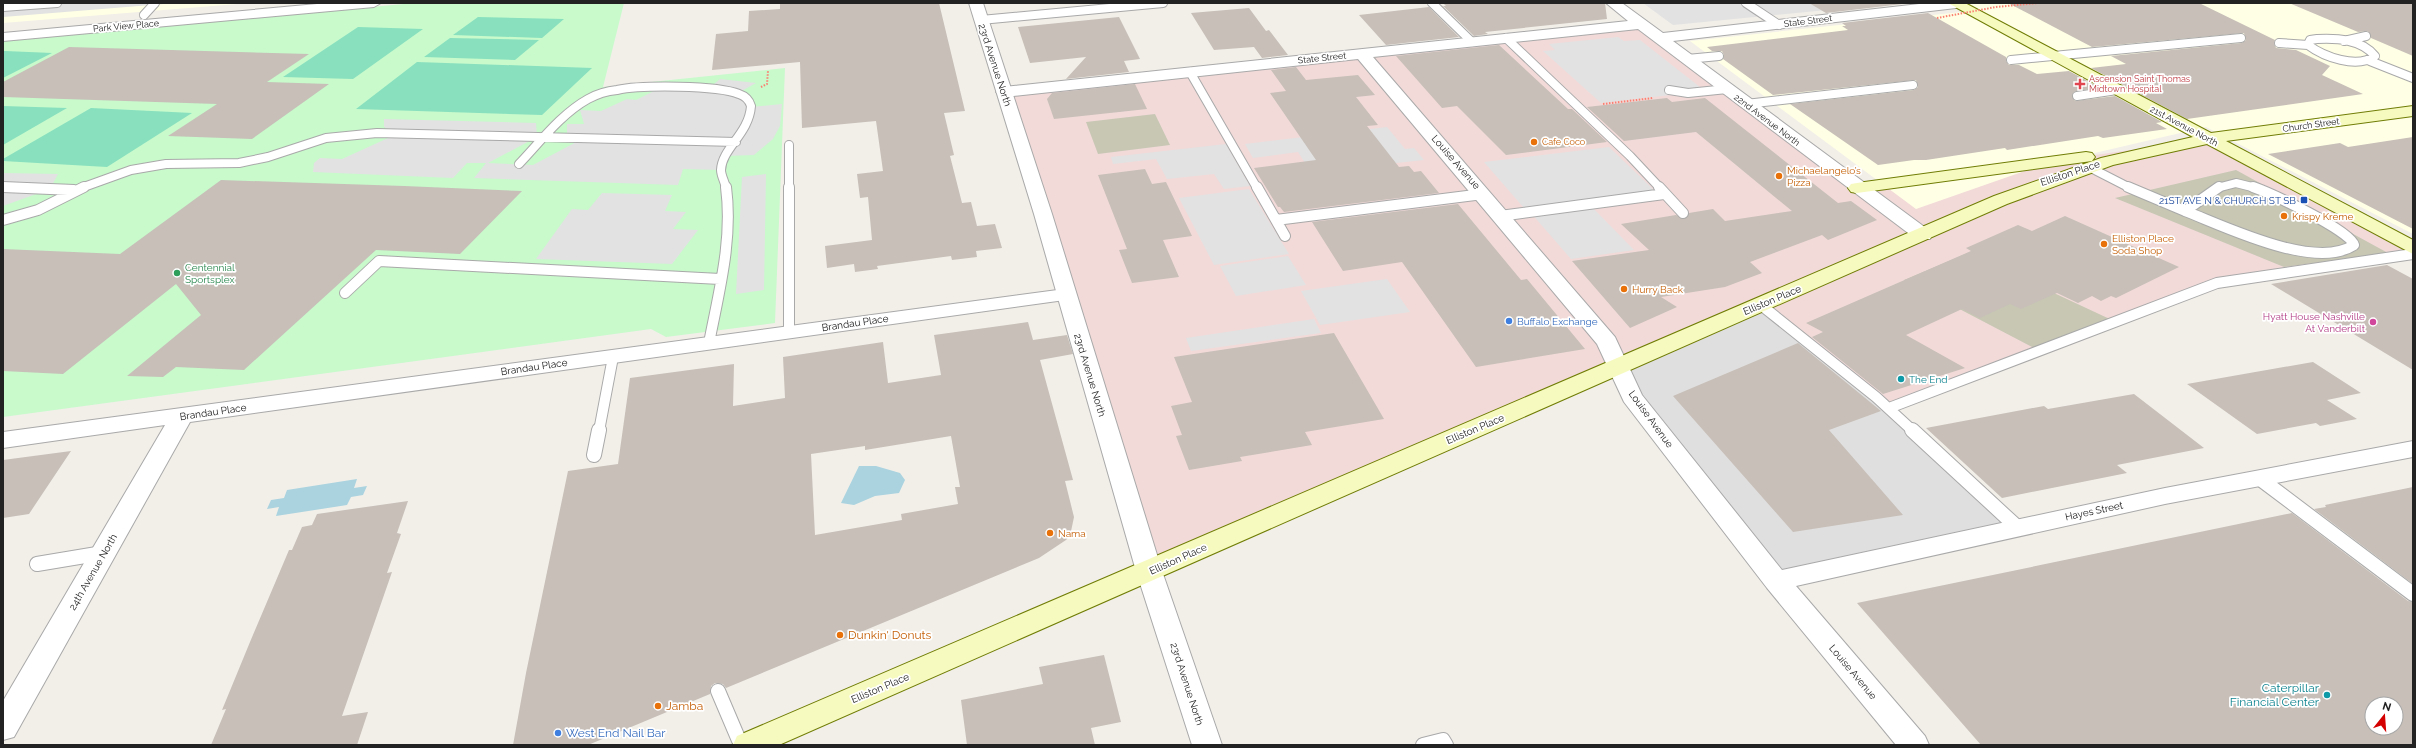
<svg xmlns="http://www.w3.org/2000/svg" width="2416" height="748" font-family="Raleway,sans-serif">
<rect width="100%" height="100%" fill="#f2efe9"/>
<path fill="#e0dfdf" d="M1761,305L1876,397L2017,527L1776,581L1618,366Z"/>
<path fill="#f2dad9" d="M1641,24L1857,188L2209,139L2413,254L2217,283L1889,408L1761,305L1149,571L1005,96Z"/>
<path fill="#ffffe5" d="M3,3H250L3,23Z
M1968,3H2413V234L2206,127L2039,166L1916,209L1690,41L1980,10Z"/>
<path fill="#c7c7b4" d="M1155,114L1170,145L1098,154L1086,122Z
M2236,170L2388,253L2284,267L2115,198Z
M1968,253L2114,321L2038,350L1904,280Z"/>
<path fill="#c8facc" d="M415,3H624L603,87L785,68L775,323L666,337L651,329L3,417V40Z"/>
<path fill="#88e0be" d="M478,17L564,19L542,38L453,35Z
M358,27L423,29L353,79L283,77Z
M450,38L539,40L515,60L424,57Z
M3,51H5L52,53L3,78Z
M417,62L592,68L542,115L356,109Z
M3,106L67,108L3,145Z
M91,108L192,113L107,167L3,161V159Z"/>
<path fill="#e2e2e2" d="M3,3H176L3,17Z
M1643,3H1814L1827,10L1673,25Z
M1618,37L1624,41L1640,40L1705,91L1601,103L1543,51L1555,50L1549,44Z
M720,79L756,83L738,93L751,107L782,104L780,126L773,139L754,155L725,156L721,170L683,169L678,185L474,178L486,163H467L453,178L313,172L314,163L320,158L342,159L397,134L384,127V119L536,123L537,137L488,163L533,165L582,139L567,138V124H584L580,110L601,111L627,99L636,100L658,89L707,90Z
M1387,127L1405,149L1414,148L1424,160L1387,164L1307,166L1298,152L1253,158L1245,144Z
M1226,144L1250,186L1224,189L1214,174L1167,179L1156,159L1113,164L1111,157Z
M1609,147L1655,191L1524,208L1484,162Z
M3,173L58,174L50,189L3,206Z
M766,174L764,290L736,294L742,177Z
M1249,189L1289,254L1214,265L1179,198Z
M602,193L672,195L665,211L686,212L673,229L698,230L672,264L536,259L572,209L588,210Z
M1591,206L1634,250L1571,259L1531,213Z
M1288,256L1306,285L1236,296L1220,266Z
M1387,279L1410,312L1320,325L1301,291Z
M1314,319L1321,333L1191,351L1186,338Z"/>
<path fill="#aad3df" d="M859,466H876L900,473L905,480L899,493L875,496L854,505L841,503Z
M357,479L354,488L367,486L363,495L351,497L347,505L276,516L279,507L267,509L271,500L284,498L287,490Z"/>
<path fill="#c7bfb8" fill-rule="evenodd" d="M780,3H939L965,111L944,113L954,155L950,156L962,203L971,202L977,226L995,224L1002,248L976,251L977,257L952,260L951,256L877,266L878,269L855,272L854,264L827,268L825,246L872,240L868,197L860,198L857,174L883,171L876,121L802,128L800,62L712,70L716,34L748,31L749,11L780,9Z
M1443,3H1605L1607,19L1485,32L1488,34L1474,36L1443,6H1446Z
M1809,3H1911L1826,13Z
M2008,3H2199L2275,40L2274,43L2276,48L2296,50L2330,66L2322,75L2363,94L2187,119L2091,68L2126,64L2111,56L2242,43L2246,40L2244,33L2092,47Z
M2289,3H2413V56L2371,38L2368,31L2358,32Z
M1429,7L1459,37L1386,45L1359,15Z
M1249,8L1266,31L1269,30L1288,55L1262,58L1254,47L1214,50L1191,13Z
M1928,13L2006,57V61L2009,65H2019L2037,74L2069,71L2099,87L2074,92L2072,96L2075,101L2115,96L2162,122L2156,123L2167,129L2103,138L2098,136L2007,150L2005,148L1926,160H1914L1878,165L1790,104L1914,90L1918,87L1916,80L1773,95L1723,59L1724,55L1722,51H1712L1707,47L1848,30L1842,26H1846L1842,23Z
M1119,17L1140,59L1124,61L1129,72L1066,79L1086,57L1030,63L1018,27Z
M1499,45L1568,109H1572L1607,142L1506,155L1457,106L1442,108L1396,56Z
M69,47L309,54L267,82L329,84L252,139L168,136L217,104L3,97V82Z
M1296,67L1306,80L1358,75L1375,95L1356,97L1378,125L1367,126L1399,167L1409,166L1414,172L1421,171L1439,193L1284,212L1280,207H1278L1254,168L1316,160L1270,93L1286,91L1271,70Z
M1135,84L1147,109L1054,119L1047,99L1052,93Z
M1667,98L1672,102L1705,98L1838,203L1851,201L1877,220L1828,240L1822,235L1750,262L1762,273L1725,287L1661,297L1677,307L1630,328L1572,261L1649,250L1621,224L1676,215L1684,219L1689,213L1713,209L1725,221L1792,211L1696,132L1624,141L1587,107Z
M2413,137V229L2268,154L2340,143L2348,147Z
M1145,169L1152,184L1166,182L1192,236L1163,240L1179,277L1132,283L1119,250L1127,249L1098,175Z
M221,180L404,186L522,191L460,254L376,250L244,370L176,367L163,377L127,376L201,315L176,284L63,374L3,371V249L120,254Z
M1458,204L1521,280L1527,279L1585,349L1476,367L1402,262L1343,271L1312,222Z
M2065,216L2179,267L2116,298L2111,296L2101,301L2092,296L2078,303L2057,293L2021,309L2010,304L1980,318L1962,309L1906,335L1965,368L1883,394L1812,337L1823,332L1806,323L1971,251L1966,248L2018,225L2032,231Z
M2387,265L2413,279V370L2271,284Z
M1028,322L1033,340L1067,335L1073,354L1040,360L1073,480L1065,481L1074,517L1070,536L1066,540L1039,558L726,688L723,684L715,683L711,686L710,694L588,745H513L526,673L568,471L618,464L630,378L734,364L733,406L785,398L783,357L883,342L888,383L941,375L934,335ZM951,436L960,487H955L958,504L901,514L902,520L815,535L811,454L865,446V450Z
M1334,333L1384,419L1305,432L1312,445L1240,457L1242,461L1189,470L1176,436L1182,435L1171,406L1192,402L1174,357Z
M1798,343L1881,411L1829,430L1903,515L1793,532L1673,396Z
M2313,362L2361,393L2327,400L2357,419L2320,426L2316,423L2257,434L2187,384Z
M2134,394L2204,448L2117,465L2127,473L2002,498L1926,428L2044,406L2048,409Z
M71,451L29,514L3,518V460Z
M2413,487V584L2314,509L2326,507L2325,505Z
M408,501L397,533L401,534L387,573L392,572L342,716L368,712L357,745H211L226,709L222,710L250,642L289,550H292L302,527L312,525L317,514Z
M2292,513L2408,601L2413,602V745H1981L1857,603ZM2372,704H2396V728H2372Z
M1104,655L1121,722L1091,728L1095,745H967L961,700L1043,684L1039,667Z"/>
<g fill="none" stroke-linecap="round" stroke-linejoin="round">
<g stroke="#a9a9a9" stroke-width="10">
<path id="service-far2" d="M1432,3L1472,42
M1746,3L1779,25
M3,7L57,3
M144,15L155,3
M981,20L1163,3
M1506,38L1630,156L1660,188
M2317,39C2337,38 2361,39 2375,56C2357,69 2324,57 2308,45L2310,40Z
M2344,41L2366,36
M2279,43L2308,45
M1687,59L1719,56
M2011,60L2241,38
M2370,61L2413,78
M1190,72L1257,188
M1669,90L1688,93L1727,89
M2077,96L2117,90
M1746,104L1913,85
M789,145V188
M519,164C540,142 561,114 588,99C597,94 607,91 617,90C641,85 717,85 739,94C745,96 749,99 751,106C749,134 722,148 721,170C721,176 725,182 726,188
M2089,167L2130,188
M3,187L22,188
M81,188L131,170L166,164L239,163L268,157L326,138L377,133L736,142
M2217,188L2236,183L2256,188"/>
</g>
<g stroke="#a9a9a9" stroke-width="12">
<path id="service-far1" d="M3,187L74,190
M789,187V332
M1257,187L1285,236
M1659,187L1683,213
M2128,187L2185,211
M2185,211C2224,226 2315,271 2354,245C2350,230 2270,193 2253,187
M2185,211L2219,187
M1500,216L1664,194
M3,220L38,210L84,187
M1276,220L1483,194
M345,293L379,261L720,279
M1761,305L1876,397L1913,431
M709,343C719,291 733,240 726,187
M1889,408L2217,283L2413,254
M599,431L613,357"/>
</g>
<g stroke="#a9a9a9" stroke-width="16">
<path id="service" d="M1912,430L2017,527
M594,455L599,430
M2259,478L2413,594
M37,564L103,553
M718,691L741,745
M1423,745L1443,740L1446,745"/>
</g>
<g stroke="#a9a9a9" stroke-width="2">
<path id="minor" d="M328,3H381L374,7L3,41V33Z
M1606,3H1622L1663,33L1928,3L1963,4L1956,8L1673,41L1930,231L1932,235L1930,239H1916L1638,29L1373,57L1615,337L1642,395L1782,570L2165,488L2413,441V457L2165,504L1796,586L1925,736L1929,745H1896L1767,588L1624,402L1597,344L1358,59L1004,97L996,92L1004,87L1628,21Z
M1065,289L1072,291L1075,295L1072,299L190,422L14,737L3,740V701L165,425L3,448V432Z"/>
</g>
<g stroke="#a9a9a9" stroke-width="2">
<path id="tertiary" d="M969,3H983L1052,214L1162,571L1222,745H1192L1136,571L1034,214Z"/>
</g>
<g stroke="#707d05" stroke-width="2">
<path id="secondary" d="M1948,3H1965L2211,133L2413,106V116L2226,141L2413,240V254L2207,144L2113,165L2007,204L779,745H733L737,736L1994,196L2101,158L2193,137Z
M2086,152L2092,153L2095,157L2092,161L1857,193L1851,192L1848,188L1851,184L1857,183Z"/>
</g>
<path stroke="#fa8072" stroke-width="2" stroke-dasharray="1.5 1.5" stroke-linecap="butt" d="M761,87L767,84L768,71
M1603,104L1653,98"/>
<use href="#service-far2" stroke="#fff" stroke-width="8"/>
<use href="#service-far1" stroke="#fff" stroke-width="10"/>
<use href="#service" stroke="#fff" stroke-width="14"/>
<use href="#minor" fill="#fff" fill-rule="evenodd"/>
<use href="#tertiary" fill="#fff" fill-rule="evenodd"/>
<use href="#secondary" fill="#f7fabf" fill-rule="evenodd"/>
<path stroke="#fa8072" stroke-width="2" stroke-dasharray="1.5 1.5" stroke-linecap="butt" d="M1937,18L1996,7L2038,3"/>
</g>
<path fill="#e0444e" stroke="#fff" stroke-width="1.5" d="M2078 78h4v4h4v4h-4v4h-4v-4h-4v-4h4z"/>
<g fill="#e8710a" stroke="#fff" stroke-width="1.5">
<circle cx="1534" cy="142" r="4"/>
<circle cx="1779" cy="176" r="4"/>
<circle cx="2284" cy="216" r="4"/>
<circle cx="2104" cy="244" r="4"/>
<circle cx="1624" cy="289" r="4"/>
<circle cx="1050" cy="533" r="4"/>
<circle cx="840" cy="635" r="4"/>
<circle cx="658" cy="706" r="4"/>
</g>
<rect fill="#1a4fb4" stroke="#fff" stroke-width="1.5" x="2300" y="196" width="8" height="8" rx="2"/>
<circle fill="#2e9e5b" stroke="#fff" stroke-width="1.5" cx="177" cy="273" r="4"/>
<g fill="#3f7fe0" stroke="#fff" stroke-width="1.5">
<circle cx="1509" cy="321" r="4"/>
<circle cx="558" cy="733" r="4"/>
</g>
<circle fill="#d1479c" stroke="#fff" stroke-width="1.5" cx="2373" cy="322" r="4"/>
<g fill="#0f9aa8" stroke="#fff" stroke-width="1.5">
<circle cx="1901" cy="379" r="4"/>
<circle cx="2327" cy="695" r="4"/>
</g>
<g text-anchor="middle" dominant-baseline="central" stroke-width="3.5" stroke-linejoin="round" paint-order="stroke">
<g font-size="9" fill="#222" stroke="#fff">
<text transform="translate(1808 21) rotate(-7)">State Street</text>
<text transform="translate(126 26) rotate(-5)">Park View Place</text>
<text transform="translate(1322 58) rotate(-6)">State Street</text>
<text transform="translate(1767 120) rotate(37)">22nd Avenue North</text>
<text transform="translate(2311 125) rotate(-8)">Church Street</text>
<text transform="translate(2184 126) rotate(28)">21st Avenue North</text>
</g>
<g font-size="9" fill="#be3a42" stroke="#fff" text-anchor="start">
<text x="2089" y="79">Ascension Saint Thomas<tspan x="2089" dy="10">Midtown Hospital</tspan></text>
</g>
<g font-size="9" fill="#c56008" stroke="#fff" text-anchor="start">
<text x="1542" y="142">Cafe Coco</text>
</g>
<g font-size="10" fill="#222" stroke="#fff">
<text transform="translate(995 65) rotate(72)">23rd Avenue North</text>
<text transform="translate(1456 162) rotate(49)">Louise Avenue</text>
<text transform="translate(2070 173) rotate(-18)">Elliston Place</text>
<text transform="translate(1772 300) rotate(-23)">Elliston Place</text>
<text transform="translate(855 323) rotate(-8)">Brandau Place</text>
<text transform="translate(534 367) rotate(-8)">Brandau Place</text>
<text transform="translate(1090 375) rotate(73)">23rd Avenue North</text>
<text transform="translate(213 412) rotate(-8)">Brandau Place</text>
<text transform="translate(1651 419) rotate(54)">Louise Avenue</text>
<text transform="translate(1475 429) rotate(-23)">Elliston Place</text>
<text transform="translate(2094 511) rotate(-12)">Hayes Street</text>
<text transform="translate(1178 559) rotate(-24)">Elliston Place</text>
<text transform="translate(93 572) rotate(-60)">24th Avenue North</text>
<text transform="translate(1853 672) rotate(50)">Louise Avenue</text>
<text transform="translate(1187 684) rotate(72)">23rd Avenue North</text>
<text transform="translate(880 688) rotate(-23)">Elliston Place</text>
</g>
<g font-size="10" fill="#c56008" stroke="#fff" text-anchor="start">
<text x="1787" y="170">Michaelangelo’s<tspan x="1787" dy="12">Pizza</tspan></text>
<text x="2292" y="216">Krispy Kreme</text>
<text x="2112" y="238">Elliston Place<tspan x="2112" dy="12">Soda Shop</tspan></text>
<text x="1632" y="289">Hurry Back</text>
<text x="1058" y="533">Nama</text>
</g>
<g font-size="10" fill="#164399" stroke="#fff" text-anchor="end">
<text x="2296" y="200">21ST AVE N &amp; CHURCH ST SB</text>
</g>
<g font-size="10" fill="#27864d" stroke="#fff" text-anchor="start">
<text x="185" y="267">Centennial<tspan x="185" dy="12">Sportsplex</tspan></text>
</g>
<g font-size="10" fill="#b23c85" stroke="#fff" text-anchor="end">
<text x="2365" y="316">Hyatt House Nashville<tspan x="2365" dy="12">At Vanderbilt</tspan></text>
</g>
<g font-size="10" fill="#366cbe" stroke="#fff" text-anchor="start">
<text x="1517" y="321">Buffalo Exchange</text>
</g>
<g font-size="10" fill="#0d838f" stroke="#fff" text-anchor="start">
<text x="1909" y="379">The End</text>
</g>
<g font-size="12" fill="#c56008" stroke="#fff" text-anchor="start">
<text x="848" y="635">Dunkin' Donuts</text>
<text x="666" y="706">Jamba</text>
</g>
<g font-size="12" fill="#0d838f" stroke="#fff" text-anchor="end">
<text x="2319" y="688">Caterpillar<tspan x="2319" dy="14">Financial Center</tspan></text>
</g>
<g font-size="12" fill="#366cbe" stroke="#fff" text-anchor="start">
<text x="566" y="733">West End Nail Bar</text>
</g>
</g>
<rect width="2416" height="748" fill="none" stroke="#222222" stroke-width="8"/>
<g transform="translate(2384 716) rotate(17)"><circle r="19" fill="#ffffff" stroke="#a7a7a7"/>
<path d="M0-3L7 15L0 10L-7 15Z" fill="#d40000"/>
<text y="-6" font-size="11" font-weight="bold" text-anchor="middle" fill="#222222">N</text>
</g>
</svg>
